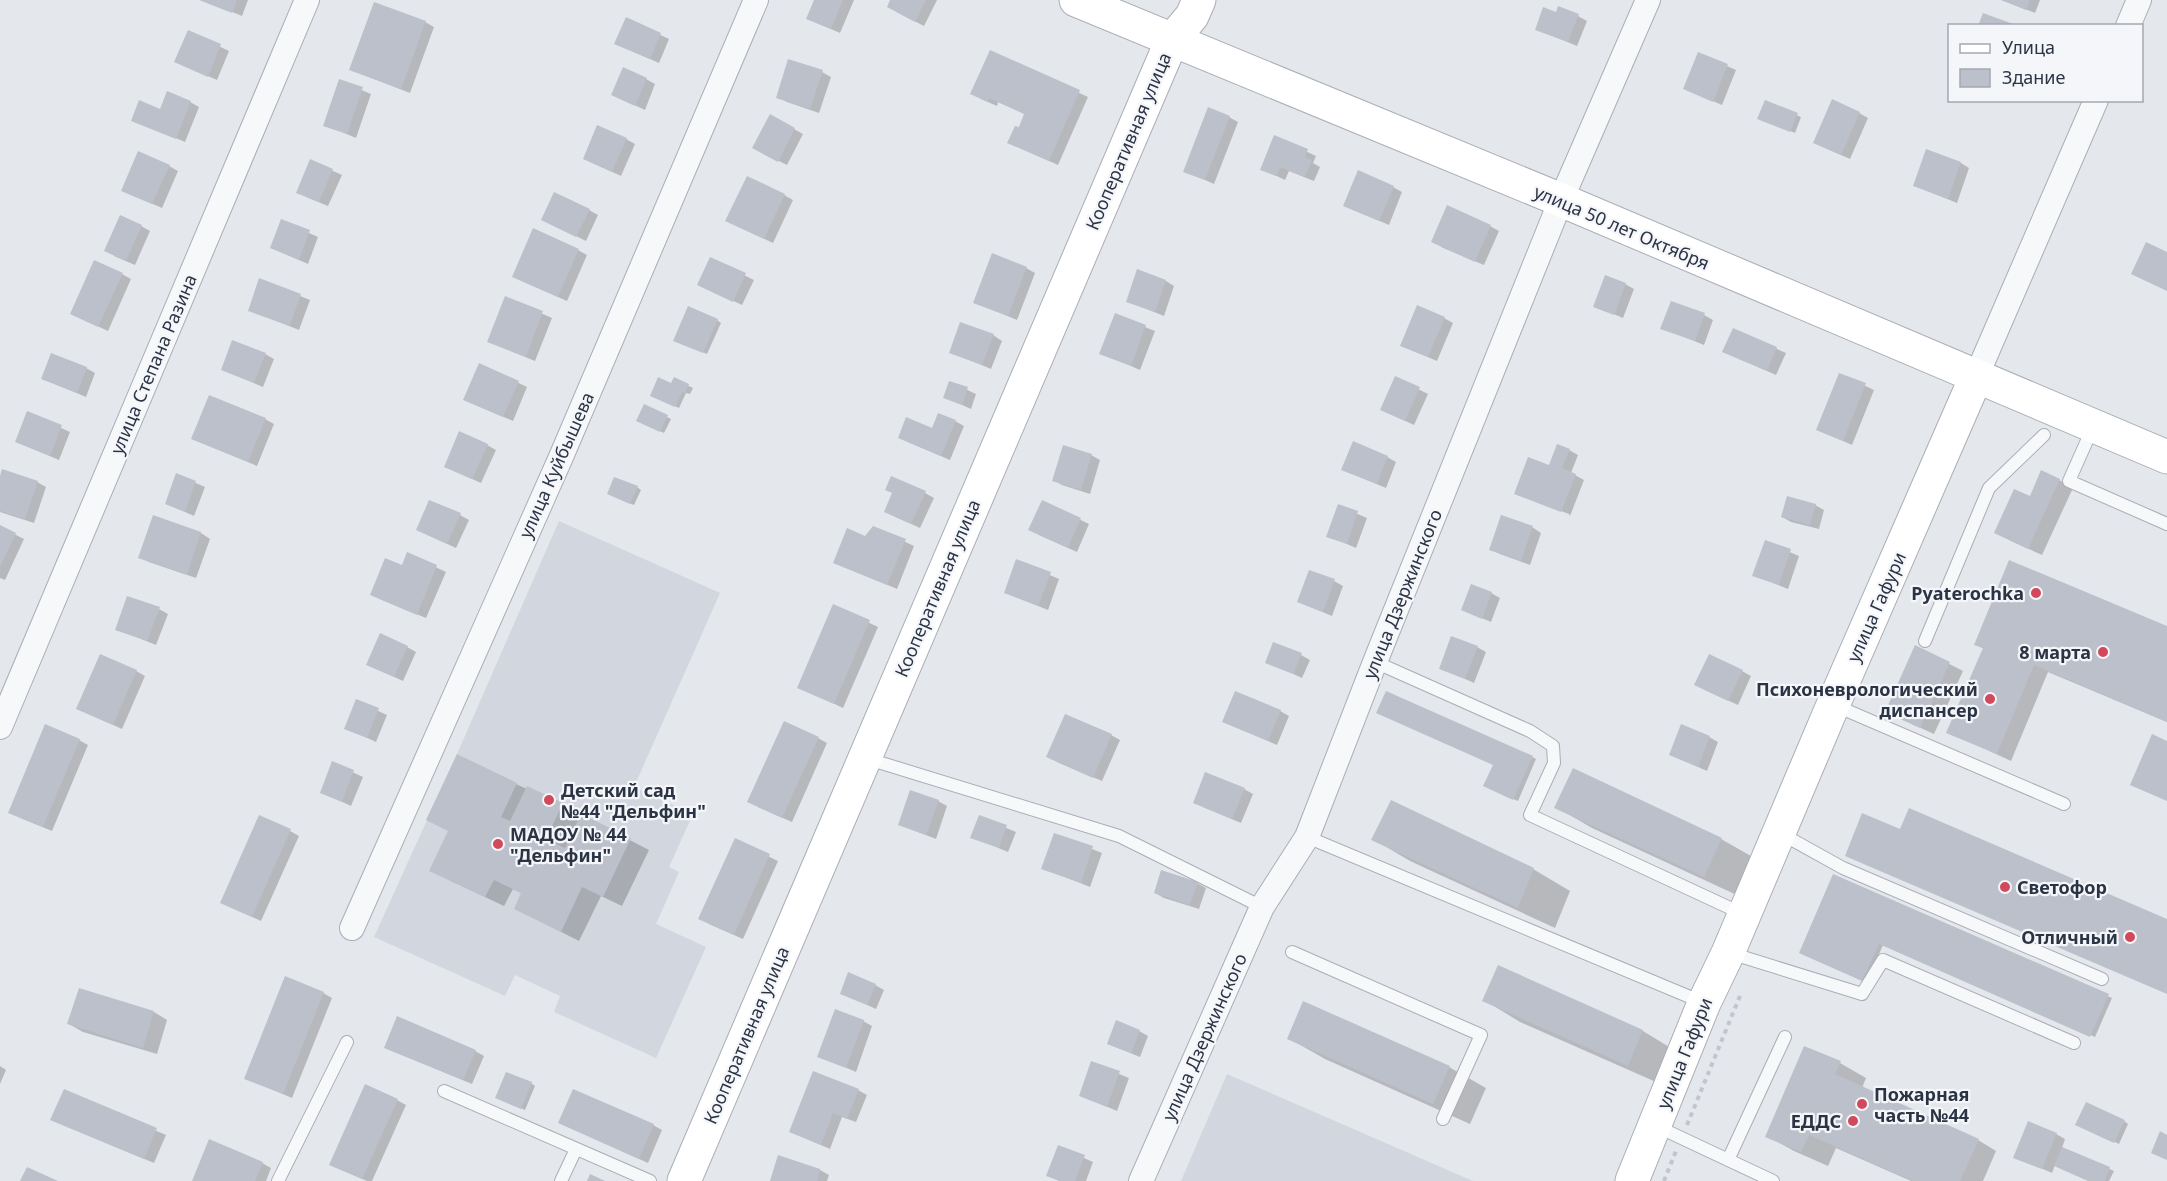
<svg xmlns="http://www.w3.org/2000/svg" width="2167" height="1181" font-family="'Noto Sans',sans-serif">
<rect width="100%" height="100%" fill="#e4e7ec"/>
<path fill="#d2d6de" d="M559,521L720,593L634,787L693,814L669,867L679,872L656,924L706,947L656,1058L554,1012L560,996L515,975L505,996L374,937L457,754Z
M1227,1074L1473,1181H1181Z"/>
<path fill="#0003" d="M202,0H248L242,16Z
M816,0H854L840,33L817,23Z
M892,0H937L924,26L897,12Z
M2001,0H2040L2035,13Z
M1557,14L1578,16L1587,21L1577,46L1536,29Z
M627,19L669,39L659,63L625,48Z
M425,22L434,27L410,93L351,70Z
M189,32L229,51L217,80L176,62Z
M990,52L1088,97L1058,165L1018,147L1019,129L1026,114L998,102L997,106L981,99Z
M1699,54L1736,70L1722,105L1685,89Z
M822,72L831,77L819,113L787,102L778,97Z
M646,79L655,84L645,110L613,95Z
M340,81L371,94L356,138L325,125Z
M190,102L199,107L185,142L133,120Z
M1766,102L1801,117L1795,133L1763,120Z
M1859,113L1868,118L1850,159L1823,147Z
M770,116L803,134L787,165L763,153Z
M1229,117L1238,122L1214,184L1185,171Z
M1275,137L1316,156L1313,163L1320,167L1314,181L1289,171L1285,180L1262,169Z
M626,139L635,144L621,176L593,163Z
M311,161L342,175L328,206L306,197Z
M1961,163L1969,168L1957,203L1915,186Z
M169,166L178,171L162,208L132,195Z
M1393,187L1402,192L1389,225L1354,210Z
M784,195L793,200L773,243L736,225Z
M589,210L598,215L586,241L552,224Z
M282,221L318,237L308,264L272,248Z
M141,226L150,231L135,265L114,256Z
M1490,226L1499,231L1484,265L1441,247Z
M578,250L587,255L567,301L522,281Z
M711,259L754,280L742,305L708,289Z
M1026,268L1035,273L1017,320L974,302Z
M122,274L131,279L108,331L80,318Z
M260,280L310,300L299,330L249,310Z
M1166,281L1174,286L1164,316L1127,301Z
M1625,284L1634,289L1623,318L1595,306Z
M506,298L552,318L535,361L498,346Z
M1115,315L1155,331L1140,370L1101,353Z
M1704,315L1713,320L1704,345L1662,328Z
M1444,318L1453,323L1437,361L1411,350Z
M717,320L721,323L707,354L679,342Z
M1734,330L1786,353L1776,375L1724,352Z
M993,335L1002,341L991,369L951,352Z
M265,354L274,359L263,387L223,370Z
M480,365L527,387L513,421L474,404Z
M86,368L95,373L86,397L43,379Z
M1840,374L1874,390L1852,445L1818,430Z
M1396,378L1428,394L1414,425L1382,410Z
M674,379L693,388L690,394L686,393L679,408L656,397L672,385Z
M950,382L976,394L971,409L945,397Z
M645,406L671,419L664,433L638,420Z
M28,413L70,432L59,460L17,442Z
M265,419L274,424L257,466L193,439Z
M955,421L964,426L950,460L908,442Z
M487,445L496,450L481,483L454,471Z
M1569,450L1578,455L1571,473L1584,480L1570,516L1569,514L1516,494Z
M1091,455L1100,460L1090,494L1062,485L1054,480Z
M1387,457L1396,462L1386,488L1343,470Z
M177,475L205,487L194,516L167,504Z
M2059,480L2073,488L2042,555L2009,540L2031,498Z
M0,481L37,482L46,487L34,523L0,512Z
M637,487L641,490L634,505L613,496Z
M925,493L934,498L920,528L894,516Z
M1043,502L1089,524L1077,552L1039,535Z
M1815,505L1824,510L1819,529L1791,522L1782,517Z
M1339,506L1367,518L1356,548L1328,536Z
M460,515L469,520L456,548L426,534Z
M153,517L201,533L210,539L196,578L149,562L140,557Z
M0,527L24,539L5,580L0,578Z
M873,527L914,546L897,589L834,562L866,537Z
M1532,527L1541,533L1530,565L1500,554L1491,549Z
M1766,542L1799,556L1788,589L1754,575Z
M408,554L446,572L426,618L380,599L402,567Z
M1017,561L1059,579L1048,610L1006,593Z
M1334,581L1343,586L1332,616L1298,602Z
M1491,593L1500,598L1491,622L1463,610Z
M834,606L878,627L843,708L799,687Z
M159,609L168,614L156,645L117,629Z
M2167,628V722L2048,672L2011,761L1948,732L1984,649L1975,644Z
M407,647L416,652L403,681L377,669Z
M1477,647L1486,652L1474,683L1441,668Z
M1916,647L1963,671L1934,734L1901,719Z
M1301,655L1310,660L1302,678L1267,662Z
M136,671L145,676L122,729L78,709Z
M1742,671L1751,676L1738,705L1705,690Z
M357,701L387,715L376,742L346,728Z
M1280,711L1289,716L1277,745L1224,722Z
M1111,735L1120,740L1102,781L1057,762Z
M1709,737L1718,742L1707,771L1671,755Z
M818,738L827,743L792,822L758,807Z
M79,740L88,745L52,831L18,817Z
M1532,757L1536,759L1518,801L1489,788L1494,765Z
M333,763L363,777L351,806L321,792Z
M516,784L562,805L649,850L622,906L601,896L579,941L516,909L523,894L513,889L504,906L449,880Z
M1244,789L1253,794L1241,823L1203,807Z
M938,801L947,806L936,839L900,825Z
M1556,807L1721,839L1758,860L1741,897L1592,828Z
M980,817L1016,832L1008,852L972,837Z
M290,831L299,836L261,921L230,907Z
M1055,834L1102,853L1090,887L1043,868Z
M1373,839L1533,869L1570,891L1555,928L1410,861Z
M735,840L778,861L743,939L709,924Z
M1834,876L2112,998L2095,1037L1883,945L1867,982L1804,955Z
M1197,883L1206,888L1199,909L1164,898L1155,893Z
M1498,967L1643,1031L1679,1053L1665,1086L1520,1022L1484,1000Z
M875,985L884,990L876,1009L841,993Z
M80,989L154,1012L167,1020L157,1054L83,1032L69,1024Z
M323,993L332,998L292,1098L245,1078Z
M863,1021L872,1026L856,1072L819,1056Z
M1139,1031L1148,1036L1140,1057L1108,1044Z
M1288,1038L1449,1067L1486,1088L1470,1124L1325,1059Z
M475,1051L484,1056L472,1084L395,1052Z
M1092,1063L1129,1078L1117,1111L1080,1095Z
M1840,1063L1866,1078L1862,1088L1978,1140L1996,1151L1983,1181H1911L1836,1148L1828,1166L1794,1151L1767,1136Z
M0,1066L6,1070L0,1084Z
M531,1083L535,1086L525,1110L501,1100Z
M858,1090L867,1095L856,1122L842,1117L830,1149L791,1132Z
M64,1091L166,1135L154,1163L61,1124Z
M397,1100L406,1105L372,1181H367L340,1169Z
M2124,1121L2128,1124L2119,1144L2081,1126Z
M560,1123L653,1125L662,1130L648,1163Z
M2056,1134L2065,1139L2062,1148L2114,1171L2109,1181H2090L2055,1165L2052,1173L2022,1160Z
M1059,1147L1093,1162L1086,1181H1059L1048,1175Z
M779,1157L820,1170L829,1175L827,1181H771Z
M262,1163L271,1168L266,1181H194Z"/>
<path fill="#bbc0ca" d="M199,0H237L232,13Z
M814,0H843L831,29L806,19Z
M890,0H926L915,22L887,7Z
M2002,0H2030L2026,10Z
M374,2L426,21L401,89L349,70Z
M1558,6L1579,14L1568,42L1535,30L1543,7L1556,12Z
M1983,13L2016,25V26H1978Z
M626,17L661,33L650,59L614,44Z
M188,30L221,44L208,77L174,62Z
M990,50L1080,90L1049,161L1007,143L1015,126L1019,127L1024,114L989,98L988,102L970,94Z
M1698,52L1728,64L1713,102L1683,89Z
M788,59L823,70L810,109L776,98Z
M623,67L647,78L635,106L611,95Z
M339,79L363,87L347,134L323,126Z
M167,91L191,101L176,139L131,121L139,100L160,109Z
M1832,99L1860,112L1841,155L1813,143Z
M1765,100L1798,113L1790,132L1757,119Z
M1208,107L1230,116L1205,180L1183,172Z
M770,114L795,128L778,162L752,148Z
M597,125L627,138L612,172L583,159Z
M1274,135L1308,149L1305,157L1312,160L1305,177L1280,167L1276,176L1260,170Z
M1926,149L1961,162L1948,199L1913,186Z
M138,151L170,165L152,204L121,191Z
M310,159L333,169L319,202L296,193Z
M1358,170L1394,186L1379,221L1343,206Z
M747,176L785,194L764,239L725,221Z
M554,192L590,209L576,237L541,220Z
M1447,205L1491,225L1475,262L1431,242Z
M120,215L142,225L126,261L104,251Z
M281,219L310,230L299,260L270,248Z
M533,228L579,249L558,297L512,277Z
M2146,242L2167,252V291L2131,274Z
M992,253L1027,267L1008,316L973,303Z
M710,257L746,273L733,302L697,285Z
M94,260L123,273L98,327L70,314Z
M1137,269L1166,280L1155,312L1126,302Z
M1605,275L1626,283L1614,315L1593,307Z
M259,278L301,294L290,326L248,311Z
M505,296L543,311L526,357L487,342Z
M1671,301L1705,313L1695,341L1660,329Z
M1417,305L1445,317L1428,357L1400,346Z
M688,306L718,319L703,353L673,341Z
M1115,313L1146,325L1131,366L1099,354Z
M960,322L994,334L982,365L949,353Z
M1733,328L1777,347L1767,371L1722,352Z
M232,340L266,353L254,383L221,370Z
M51,353L87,367L77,393L41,379Z
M479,363L519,381L503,417L463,400Z
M1839,373L1866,383L1843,441L1816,430Z
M1395,376L1420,387L1405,421L1380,410Z
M658,377L671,383L674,377L689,384L685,393L682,392L675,407L650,396Z
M949,381L968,387L962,405L943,398Z
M209,395L266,418L248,462L191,439Z
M644,404L668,415L660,432L636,421Z
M27,411L62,425L50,456L15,442Z
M938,413L956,420L941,456L898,438L906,417L932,428Z
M459,431L488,444L472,479L444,467Z
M1353,441L1388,456L1377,484L1341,470Z
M1557,444L1570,449L1562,468L1576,474L1561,512L1514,494L1528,457L1549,465Z
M1063,445L1092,454L1081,490L1052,481Z
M2,469L38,481L25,519L0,511V476Z
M2041,470L2060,479L2028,549L1994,533L2014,489L2030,496Z
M176,473L196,481L185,512L165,504Z
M891,476L926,491L911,524L884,512L892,493L885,490Z
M614,477L638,486L630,504L607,494Z
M1787,496L1816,504L1810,525L1781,517Z
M429,500L461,513L447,544L416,530Z
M1042,500L1081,518L1068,548L1028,530Z
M1338,504L1358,511L1347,544L1326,537Z
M153,515L201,532L187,575L138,558Z
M1501,515L1533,526L1521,561L1489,550Z
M0,525L16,533L0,567Z
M873,526L906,539L887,585L833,563L847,528L865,536Z
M1765,540L1791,549L1779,585L1752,576Z
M407,552L437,565L417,615L370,595L385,558L402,565Z
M1016,559L1051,572L1038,606L1004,593Z
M2009,560L2167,626V722L2034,665L1997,754L1946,733L1983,648L1974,645Z
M1309,570L1335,579L1323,612L1297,602Z
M1471,584L1492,592L1482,619L1461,610Z
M127,596L160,607L147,641L115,630Z
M833,604L870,620L834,704L797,688Z
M380,633L408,646L394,677L366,665Z
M1451,636L1478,646L1465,679L1439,669Z
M1273,642L1302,653L1293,674L1265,663Z
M1915,645L1950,662L1920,728L1885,712Z
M100,654L137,670L113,725L76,709Z
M1709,654L1743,670L1728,701L1694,685Z
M1235,691L1281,710L1268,741L1222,722Z
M1386,691L1533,756L1513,800L1483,786L1493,765L1376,713Z
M356,699L379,708L367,738L344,729Z
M1065,714L1112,734L1093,778L1046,757Z
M784,721L819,737L782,818L747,802Z
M45,724L80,739L43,827L8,813Z
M1681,724L1710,736L1698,767L1669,755Z
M2152,734L2167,741V801L2130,785Z
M457,754L517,783L501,817L510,821L527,786L563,803L546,839L565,848L581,814L631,838L603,897L582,887L561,932L514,909L521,893L494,880L485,897L429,871L448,831L426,820Z
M332,761L354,770L342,802L320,793Z
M1573,768L1722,838L1704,877L1554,808Z
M1205,772L1245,788L1232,819L1193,803Z
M910,790L939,800L926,835L898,825Z
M1391,800L1534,868L1518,908L1371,840Z
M1909,808L2167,919V994L1845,856L1862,813L1900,829Z
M259,815L291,829L252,917L220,903Z
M979,815L1007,825L999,848L970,838Z
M1054,833L1093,846L1081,883L1041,869Z
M735,838L770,854L734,935L698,919Z
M1161,870L1198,882L1190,905L1154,893Z
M1833,874L2109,994L2090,1037L1879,944L1862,981L1799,953Z
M1498,965L1643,1030L1628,1066L1482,1001Z
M848,972L876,984L867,1005L840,994Z
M285,976L324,992L283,1094L244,1079Z
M79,988L154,1011L143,1048L67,1024Z
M1303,1001L1450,1066L1433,1104L1287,1039Z
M835,1009L864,1020L846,1068L817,1057Z
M397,1016L476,1050L463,1080L384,1048Z
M1116,1020L1140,1030L1131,1053L1107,1044Z
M1804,1046L1841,1061L1835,1074L1979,1139L1960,1181H1913L1809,1135L1801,1152L1765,1137Z
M1091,1061L1120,1071L1107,1107L1079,1096Z
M813,1071L859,1089L847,1119L833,1113L821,1145L789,1132Z
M506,1072L532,1082L521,1109L495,1098Z
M365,1084L398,1099L362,1179L329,1165Z
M64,1089L157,1128L144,1159L50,1120Z
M573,1089L654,1124L639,1159L558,1123Z
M2086,1102L2125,1120L2114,1143L2075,1125Z
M2028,1121L2057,1133L2042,1169L2013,1158Z
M2160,1131L2167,1135V1160L2151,1153Z
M209,1139L263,1162L255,1181H192Z
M1058,1145L1085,1155L1075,1181H1060L1046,1176Z
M2062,1147L2110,1167L2105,1181H2088L2054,1166Z
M778,1155L820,1169L817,1181H770Z
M27,1167L58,1181H20Z
M590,1174L605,1181H587Z"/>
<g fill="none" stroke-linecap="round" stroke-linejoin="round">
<g stroke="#a9aeb7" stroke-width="14">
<path id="lane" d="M2093,427L2069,481L2167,524
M1925,641L1989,488L2044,435
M1375,662L1530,731L1553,746L1554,763L1530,815L1743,914
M1834,705L2064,804
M865,758L1119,836L1262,907
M1780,833L1843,868L2102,979
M1307,837L1702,1002
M1292,952L1481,1035L1443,1119
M1730,953L1862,994L1883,960L2074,1043
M444,1091L650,1181
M1656,1126L1773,1181
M1728,1160L1785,1037
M278,1181L347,1042
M561,1181L576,1149"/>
</g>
<g stroke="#a9aeb7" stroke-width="26">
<path id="street" d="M2128,26L2139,0
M1976,377L2096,100
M0,727L307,0
M352,928L561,457L756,0
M1141,1181L1262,907L1307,837L1375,662L1561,200L1648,0"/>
</g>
<g stroke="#a9aeb7" stroke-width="35">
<path id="secondary" d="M1076,0L1561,200L2167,457
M684,1181L1172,40L1192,16L1199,0
M1632,1181L1704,1003L1728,953L1833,705L1976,377"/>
</g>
<path stroke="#c2c5cb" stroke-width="4" stroke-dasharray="4.5 4.5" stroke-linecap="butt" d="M1687,1125L1740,996
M1664,1181L1676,1151"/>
<use href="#lane" stroke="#f7f8fa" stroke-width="12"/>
<use href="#street" stroke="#f7f8fa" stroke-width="24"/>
<use href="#secondary" stroke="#fff" stroke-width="33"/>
</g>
<g fill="#d1495b" stroke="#f4f6f9" stroke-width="2">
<circle cx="2036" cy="593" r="6"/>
<circle cx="2103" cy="652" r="6"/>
<circle cx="1990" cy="699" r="6"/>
<circle cx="549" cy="800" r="6"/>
<circle cx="498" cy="844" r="6"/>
<circle cx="2005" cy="887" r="6"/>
<circle cx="2130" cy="937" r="6"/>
<circle cx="1862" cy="1104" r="6"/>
<circle cx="1853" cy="1121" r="6"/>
</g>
<g text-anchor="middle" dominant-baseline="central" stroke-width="4.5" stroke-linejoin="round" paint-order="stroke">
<g font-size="18" fill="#2b3445" stroke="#f4f6f9">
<text transform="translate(1128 141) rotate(-67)">Кооперативная улица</text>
<text transform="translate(1622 227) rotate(23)">улица 50 лет Октября</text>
<text transform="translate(153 364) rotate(-67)">улица Степана Разина</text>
<text transform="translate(556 465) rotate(-66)">улица Куйбышева</text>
<text transform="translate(937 588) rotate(-67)">Кооперативная улица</text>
<text transform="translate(1402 594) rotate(-68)">улица Дзержинского</text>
<text transform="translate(1876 607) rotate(-66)">улица Гафури</text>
<text transform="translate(746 1035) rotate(-67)">Кооперативная улица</text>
<text transform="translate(1204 1037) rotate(-66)">улица Дзержинского</text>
<text transform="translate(1684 1053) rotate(-68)">улица Гафури</text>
</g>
<g font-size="18" font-weight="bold" fill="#2b3445" stroke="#f4f6f9" text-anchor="end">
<text x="2024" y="593">Pyaterochka</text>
<text x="2091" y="652">8 марта</text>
<text x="1978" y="689">Психоневрологический<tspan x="1978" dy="21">диспансер</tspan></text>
<text x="561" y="790" text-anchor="start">Детский сад<tspan x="561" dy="21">№44 "Дельфин"</tspan></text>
<text x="510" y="834" text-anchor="start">МАДОУ № 44<tspan x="510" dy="21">"Дельфин"</tspan></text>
<text x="2017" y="887" text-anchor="start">Светофор</text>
<text x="2118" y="937">Отличный</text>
<text x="1874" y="1094" text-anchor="start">Пожарная<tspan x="1874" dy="21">часть №44</tspan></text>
<text x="1841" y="1121">ЕДДС</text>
</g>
</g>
<rect x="1948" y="24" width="195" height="78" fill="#f4f6f9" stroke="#a4a8b1" stroke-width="1.5"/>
<rect x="1960" y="44" width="30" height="9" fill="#ffffff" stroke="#a4a8b1" stroke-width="1.5"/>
<text x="2002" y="54" font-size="18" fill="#2b3445">Улица</text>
<rect x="1960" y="69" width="30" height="18" fill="#bbc0ca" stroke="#a4a8b1" stroke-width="1.5"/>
<text x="2002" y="84" font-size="18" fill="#2b3445">Здание</text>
</svg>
